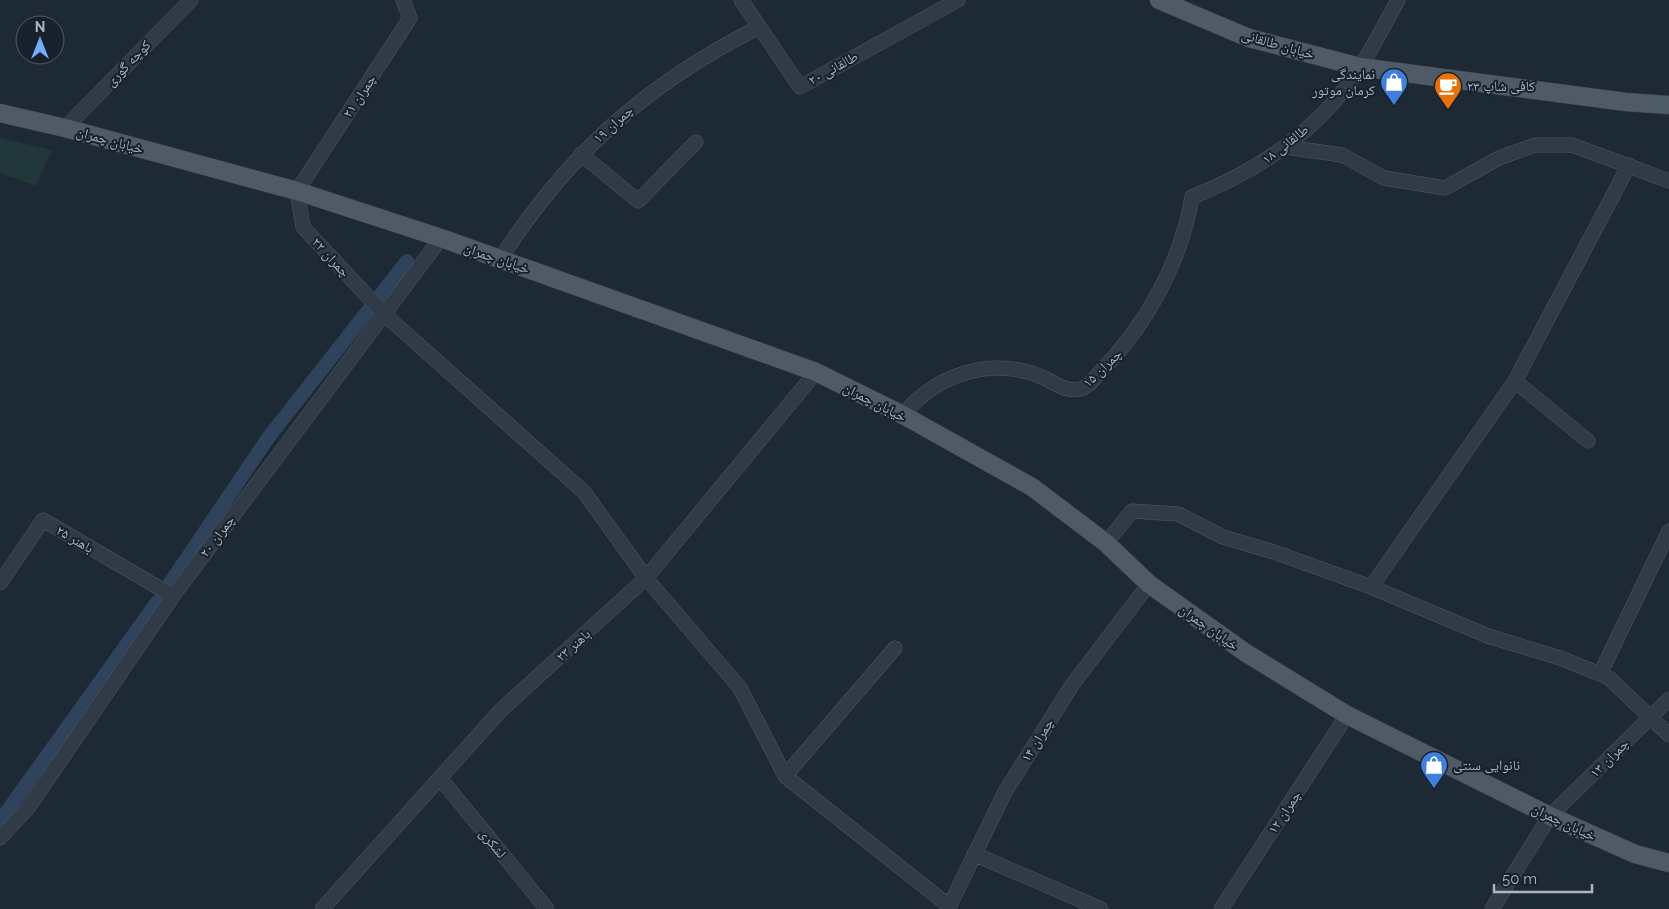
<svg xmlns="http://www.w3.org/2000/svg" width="1669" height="909" font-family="Raleway,'Noto Naskh Arabic',sans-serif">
<rect width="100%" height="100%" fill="#1e2936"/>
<path fill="#213739" d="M0,138L52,150L36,186L0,173Z"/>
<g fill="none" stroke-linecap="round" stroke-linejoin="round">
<path stroke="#2f435d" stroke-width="14" d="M168,586L268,438L407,261
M0,821L157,602"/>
<g stroke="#4f5865" stroke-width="15">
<path id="minor" d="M403,0L410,18L297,191L303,227L384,314L584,492L646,578L740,688L785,776L949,906
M741,0L800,87L958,0
M65,128L191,0
M1286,147L1342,155L1384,178L1445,188L1499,158L1535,145H1572L1669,181
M581,154L638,201L696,142
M500,259C570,152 645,85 759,27
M1515,381L1588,441
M903,415C936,374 992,356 1042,377C1056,383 1064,392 1080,389C1088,388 1095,377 1100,372C1146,326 1181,262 1192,197C1260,170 1321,129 1361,66C1374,45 1386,22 1398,0
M1106,543L1132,511L1178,514L1223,537L1274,552L1371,587L1488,636L1560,658L1600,674L1609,678L1669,735
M0,583L43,520L173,596
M1371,587L1515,381L1629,165
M1600,674L1669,531
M785,776L895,648
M440,778L547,909
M0,838L28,808L173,596L441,238
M974,854L1101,909
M322,909L501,710L646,578L816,372
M948,909L1005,792L1072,685L1149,584
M1221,909L1347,715
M1492,909L1550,816L1669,699"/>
</g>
<g stroke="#3b4450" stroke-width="19">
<path id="major" d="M1159,0L1249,38L1360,67L1626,102L1669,105
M0,113L65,128L297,191L441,238L816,372L903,415L1032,487L1106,543L1149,584L1246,653L1347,715L1550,816L1635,854L1669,863"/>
</g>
<use href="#minor" stroke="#313b47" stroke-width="14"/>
<use href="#major" stroke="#4f5a67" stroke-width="18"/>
</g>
<defs>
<g id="shop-pin" transform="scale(1.4375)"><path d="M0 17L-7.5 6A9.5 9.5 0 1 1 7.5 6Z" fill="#3f7fe0" stroke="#17202b"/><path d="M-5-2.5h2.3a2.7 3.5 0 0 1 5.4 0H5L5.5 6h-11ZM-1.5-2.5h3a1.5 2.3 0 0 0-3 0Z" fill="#fff"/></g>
<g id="cafe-pin" transform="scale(1.4375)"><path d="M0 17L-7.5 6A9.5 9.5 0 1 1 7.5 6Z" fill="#e8710a" stroke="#17202b"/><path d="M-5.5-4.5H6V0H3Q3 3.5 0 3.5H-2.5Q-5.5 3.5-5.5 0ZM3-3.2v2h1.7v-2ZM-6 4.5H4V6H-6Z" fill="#fff"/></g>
</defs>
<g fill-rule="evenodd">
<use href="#shop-pin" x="1394" y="82"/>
<use href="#cafe-pin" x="1448" y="86"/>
<use href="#shop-pin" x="1434" y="765"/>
</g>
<g text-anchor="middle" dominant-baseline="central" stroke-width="4" stroke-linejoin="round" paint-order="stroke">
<g font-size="14" fill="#abb5c4" stroke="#17202b">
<text transform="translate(1278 44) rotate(16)">خیابان طالقانی</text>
<text transform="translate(128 63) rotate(-46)">کوچه گوری</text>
<text transform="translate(833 68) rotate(-29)">طالقانی ۲۰</text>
<text transform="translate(359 96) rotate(-57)">چمران ۲۱</text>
<text transform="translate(613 124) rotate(-42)">چمران ۱۹</text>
<text transform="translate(110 140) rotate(15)">خیابان چمران</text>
<text transform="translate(1285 144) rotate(-38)">طالقانی ۱۸</text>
<text transform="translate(331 257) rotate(47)">چمران ۲۲</text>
<text transform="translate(497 258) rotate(19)">خیابان چمران</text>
<text transform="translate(1102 368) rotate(-44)">چمران ۱۵</text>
<text transform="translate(875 402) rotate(27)">خیابان چمران</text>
<text transform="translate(217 536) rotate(-53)">چمران ۲۰</text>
<text transform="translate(75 539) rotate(30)">باهنر ۲۵</text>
<text transform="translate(1209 627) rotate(35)">خیابان چمران</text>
<text transform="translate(573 645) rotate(-42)">باهنر ۲۳</text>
<text transform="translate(1037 740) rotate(-58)">چمران ۱۴</text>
<text transform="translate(1609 758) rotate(-45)">چمران ۱۳</text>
<text transform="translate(1284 812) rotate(-57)">چمران ۱۲</text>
<text transform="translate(1564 822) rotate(25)">خیابان چمران</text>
<text transform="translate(493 843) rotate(51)">لشکری</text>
</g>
<g font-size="14" fill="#abb5c4" stroke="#17202b" text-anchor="start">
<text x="1375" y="74" text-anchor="end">نمایندگی<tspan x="1375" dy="16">کرمان موتور</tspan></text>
<text x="1467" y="86">کافی شاپ ۲۳</text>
<text x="1453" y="765">نانوایی سنتی</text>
</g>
</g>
<g transform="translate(40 40)"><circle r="24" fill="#17202b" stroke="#525c68"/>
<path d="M0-4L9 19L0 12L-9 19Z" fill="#77acfd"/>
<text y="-8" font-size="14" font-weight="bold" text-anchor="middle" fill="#abb5c4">N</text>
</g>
<path d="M1494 884v8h98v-8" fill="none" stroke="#abb5c4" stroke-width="2.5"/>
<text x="1502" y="884" font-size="15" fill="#abb5c4" stroke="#17202b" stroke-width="4" paint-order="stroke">50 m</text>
</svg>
